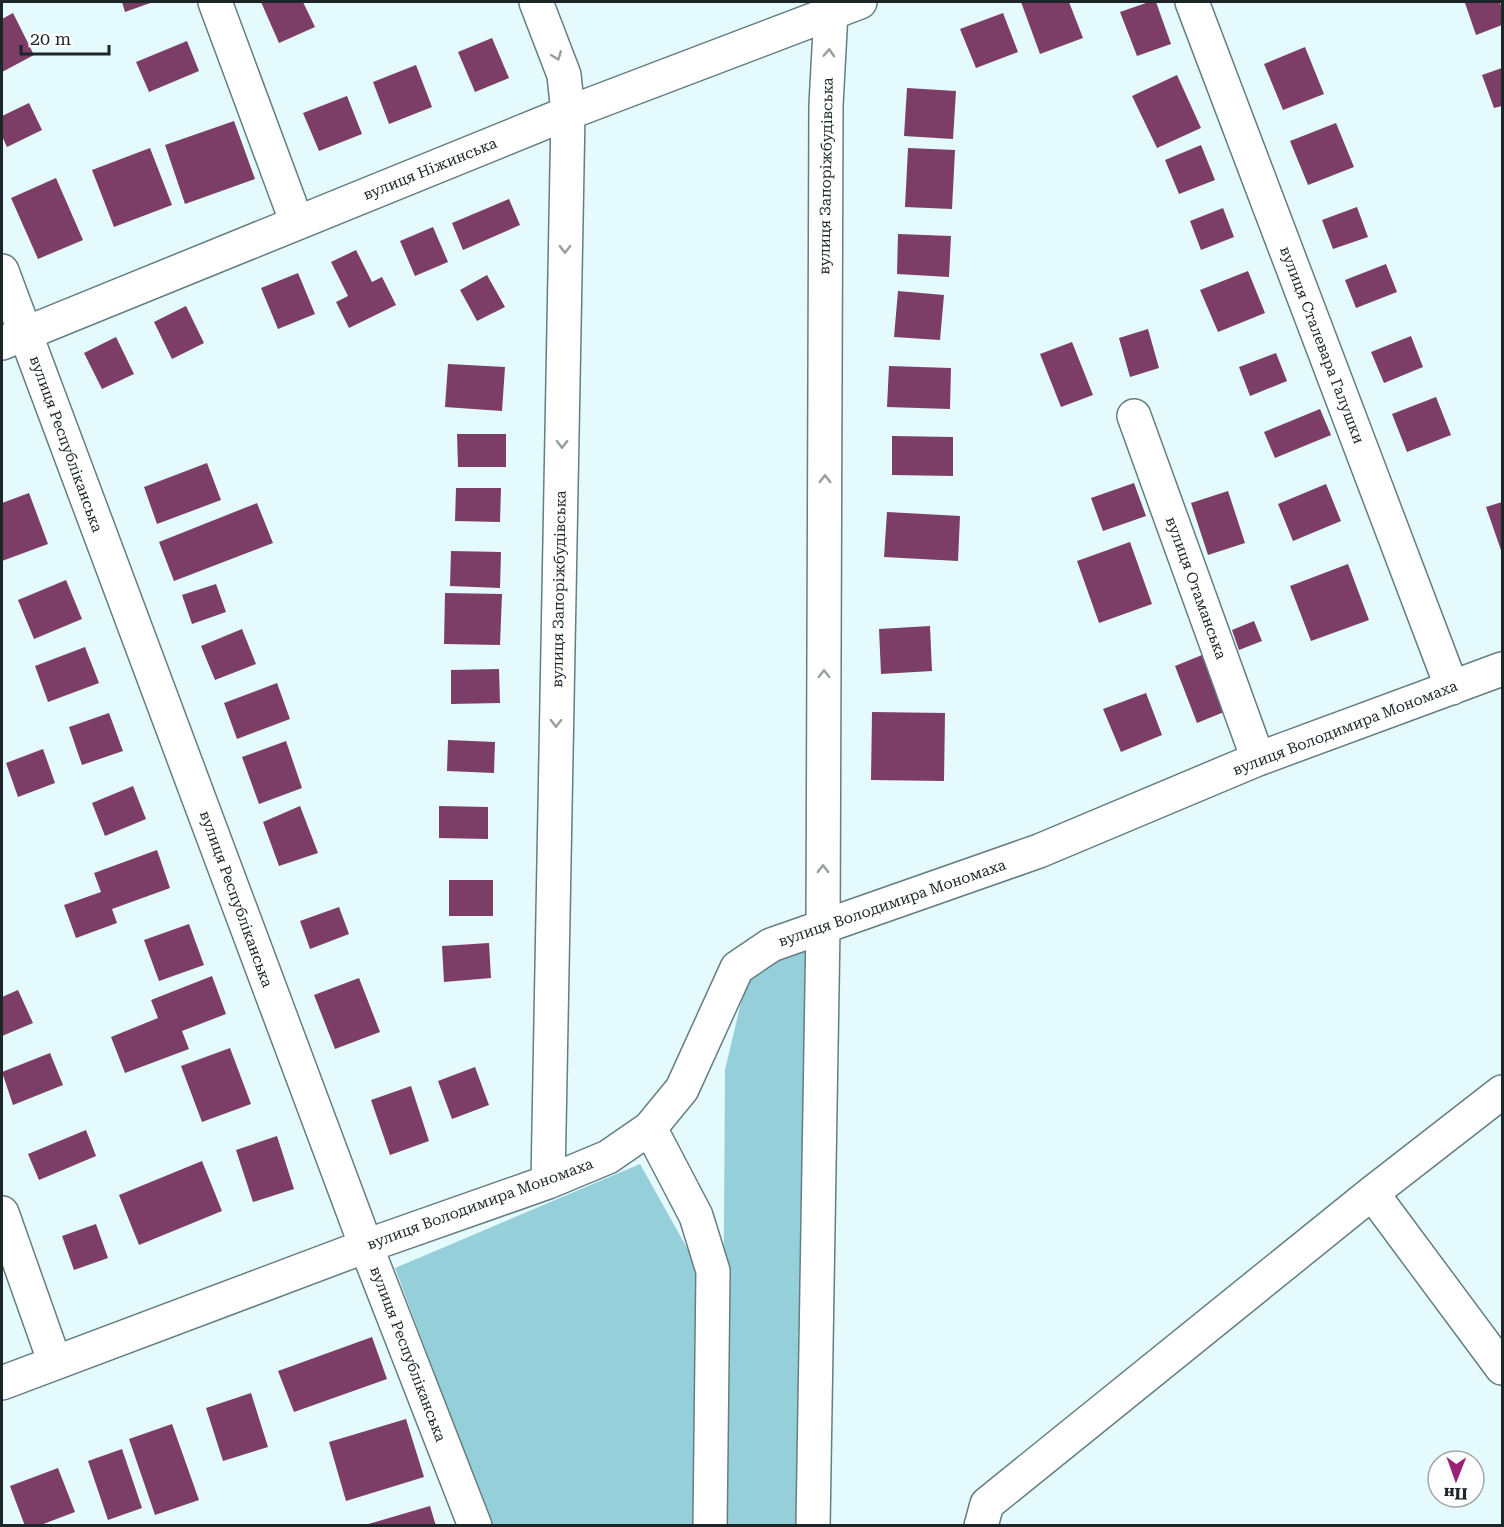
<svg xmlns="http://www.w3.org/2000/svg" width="1504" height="1527" font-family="'Roboto Serif',serif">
<rect width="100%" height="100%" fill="#e4fafd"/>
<path fill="#95cfd9" d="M811,944L800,1525L722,1526L725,1070L747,977Z
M640,1164L696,1264L693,1525H491L395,1268Z"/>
<path fill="#7c3e66" d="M122,2H153L125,12Z
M261,2H303L315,27L279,43Z
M1021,2H1069L1083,38L1040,54Z
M1149,2H1156L1171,44L1137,56L1120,12Z
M1468,2H1500L1502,9V25L1476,35L1465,3Z
M13,13L34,55L2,72V19Z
M1003,13L1018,52L976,68L960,29Z
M492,38L509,78L475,92L458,52Z
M187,41L199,71L149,92L136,62Z
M1305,47L1324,94L1283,110L1264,64Z
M416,65L432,107L389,124L373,82Z
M1502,68V106L1494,108L1482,75Z
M1177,75L1201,128L1157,148L1132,96Z
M907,88L956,91L953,139L904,136Z
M347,96L362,134L319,151L303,113Z
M29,103L42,130L7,147L2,136V116Z
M234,121L255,179L185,204L165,145Z
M1336,123L1354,167L1308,185L1290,141Z
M1201,145L1215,180L1179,194L1165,160Z
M150,148L172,205L114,227L92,170Z
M908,148L955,150L952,209L905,207Z
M56,178L83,240L38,259L11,198Z
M509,199L520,225L463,250L452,223Z
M1357,207L1368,237L1333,249L1322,220Z
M1223,208L1234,237L1201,250L1190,221Z
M433,227L448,262L415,276L400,241Z
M898,234L951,236L949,277L897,274Z
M356,250L372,282L382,277L396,305L349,328L336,302L348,296L331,262Z
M1386,264L1397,292L1356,308L1345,280Z
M1248,271L1265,313L1218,332L1200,290Z
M298,273L315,314L278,329L261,288Z
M487,275L505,307L477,321L460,290Z
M898,291L944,295L940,340L894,337Z
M186,306L204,343L172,359L154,322Z
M1148,329L1159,368L1130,377L1119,338Z
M1411,336L1423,367L1384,383L1371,352Z
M116,337L134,374L102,389L84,353Z
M1072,342L1093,395L1061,407L1040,354Z
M1276,353L1287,381L1250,396L1239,367Z
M448,364L505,367L502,411L445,407Z
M889,366L951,368L950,409L887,407Z
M1436,397L1451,435L1407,452L1392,414Z
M1320,409L1331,435L1275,458L1264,432Z
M457,434H506V467H458Z
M892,436L953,437V476L892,475Z
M207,463L221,500L157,524L144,487Z
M1134,483L1146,516L1103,531L1091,498Z
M1326,484L1341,521L1293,541L1278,504Z
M456,488H501L500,522L455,521Z
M1228,491L1245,543L1208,555L1191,503Z
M29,493L48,544L2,561V503Z
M1502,502V553L1486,507Z
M257,503L273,543L174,581L159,542Z
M887,512L960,516L958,561L884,557Z
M1130,542L1152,604L1099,623L1077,561Z
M451,551L501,552L500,588L450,586Z
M1348,564L1369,620L1311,641L1290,586Z
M66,580L82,619L34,639L18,600Z
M216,584L226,612L192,624L182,595Z
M445,593L502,594L500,645L444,644Z
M1254,621L1262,641L1239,650L1232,630Z
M930,626L932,671L881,674L879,629Z
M242,629L256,664L215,680L201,646Z
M85,647L99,683L48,702L35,666Z
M1202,655L1224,712L1197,723L1175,666Z
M499,669L500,703L451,704V670Z
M277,683L290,719L237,739L224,703Z
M1146,693L1162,735L1121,752L1103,709Z
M872,712L945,713L944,781L871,780Z
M109,713L123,751L82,765L69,727Z
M448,740L495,742L494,773L447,771Z
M286,741L302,788L259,804L242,757Z
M43,749L55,783L18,797L6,763Z
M133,786L146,819L105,836L92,803Z
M300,806L318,853L279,866L263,822Z
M439,806L488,807V839L439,838Z
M157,850L170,888L112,909L117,923L76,938L64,905L101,892L94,873Z
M449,880H493V916H449Z
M339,907L349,934L310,949L300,921Z
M189,924L204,965L159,981L144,940Z
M489,943L491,978L444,982L442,946Z
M212,976L226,1014L182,1031L189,1049L125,1073L111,1037L158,1018L151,1000Z
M359,978L380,1032L335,1049L314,995Z
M18,990L33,1023L2,1036V997Z
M230,1048L251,1104L202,1122L181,1066Z
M50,1053L63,1085L13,1105L2,1072Z
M475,1067L489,1105L452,1119L438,1081Z
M411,1086L429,1141L390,1155L371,1100Z
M86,1130L96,1156L39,1180L28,1154Z
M277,1136L294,1189L253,1202L236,1150Z
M202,1161L222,1211L139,1245L119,1195Z
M96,1224L108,1258L74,1270L62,1236Z
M372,1337L387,1379L294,1412L278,1371Z
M251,1393L268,1447L223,1461L206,1408Z
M406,1419L424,1477L346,1501L329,1442Z
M172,1424L199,1500L155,1515L129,1439Z
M122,1449L142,1508L108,1520L88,1461Z
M58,1468L75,1512L38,1526H25L10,1486Z
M430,1506L436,1526H365V1525Z"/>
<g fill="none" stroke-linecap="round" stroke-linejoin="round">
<g stroke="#657e82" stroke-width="36">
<path id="minor" d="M215,2L297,223
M536,2L564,75L568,113L548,1182
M1192,2L1452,688
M2,271L366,1246L475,1526
M2,343L568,113L860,2
M1134,416L1258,759
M650,1128L696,1216L713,1271L710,1526
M1372,1193L1502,1368
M2,1213L55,1363
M2,1383L366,1246L548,1182L608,1157L650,1128L682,1089L737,968L771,945L1039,851L1258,759L1502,669
M813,1526L823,928L826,105L831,12L828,2
M981,1526L987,1504L1372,1193L1502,1092"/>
</g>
<use href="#minor" stroke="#fff" stroke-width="33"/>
</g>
<defs><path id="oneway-chevron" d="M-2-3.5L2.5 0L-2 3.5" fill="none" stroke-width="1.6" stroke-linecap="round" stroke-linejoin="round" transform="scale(1.5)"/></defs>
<g stroke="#999d9e">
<use href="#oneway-chevron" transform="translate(829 53) rotate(-87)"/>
<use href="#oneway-chevron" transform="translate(557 56) rotate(69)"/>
<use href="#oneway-chevron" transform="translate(565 249) rotate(91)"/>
<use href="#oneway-chevron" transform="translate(562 444) rotate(91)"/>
<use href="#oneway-chevron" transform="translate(825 479) rotate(-90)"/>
<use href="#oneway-chevron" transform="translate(824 674) rotate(-90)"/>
<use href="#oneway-chevron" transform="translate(556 723) rotate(91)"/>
<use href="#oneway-chevron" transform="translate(823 869) rotate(-90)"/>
</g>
<g text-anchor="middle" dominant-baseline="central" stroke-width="6" stroke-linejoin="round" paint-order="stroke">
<g font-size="15" fill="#1c2628" stroke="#fff">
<text transform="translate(430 169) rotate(-22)">вулиця Ніжинська</text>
<text transform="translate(826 176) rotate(-89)">вулиця Запоріжбудівська</text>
<text transform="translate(1322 345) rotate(69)">вулиця Сталевара Галушки</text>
<text transform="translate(66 444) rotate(70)">вулиця Республіканська</text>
<text transform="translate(1196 588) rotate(70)">вулиця Отаманська</text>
<text transform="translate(559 589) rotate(-89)">вулиця Запоріжбудівська</text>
<text transform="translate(1345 728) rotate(-21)">вулиця Володимира Мономаха</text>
<text transform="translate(236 899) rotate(70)">вулиця Республіканська</text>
<text transform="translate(892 903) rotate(-19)">вулиця Володимира Мономаха</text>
<text transform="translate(480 1204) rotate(-20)">вулиця Володимира Мономаха</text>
<text transform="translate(408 1354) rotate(69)">вулиця Республіканська</text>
</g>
</g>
<rect width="1504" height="1527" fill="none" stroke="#1c2628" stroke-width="6"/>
<g transform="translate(1456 1479) rotate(181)"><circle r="28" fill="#ffffff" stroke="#a4a8a9" stroke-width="1.5"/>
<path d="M0-4.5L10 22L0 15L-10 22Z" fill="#9b2078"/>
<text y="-9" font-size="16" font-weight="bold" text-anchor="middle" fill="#1c2628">Пн</text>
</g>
<path d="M21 45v9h88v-9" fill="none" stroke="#1c2628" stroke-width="3"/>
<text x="30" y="45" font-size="18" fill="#1c2628" stroke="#ffffff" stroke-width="4.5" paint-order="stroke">20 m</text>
</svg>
